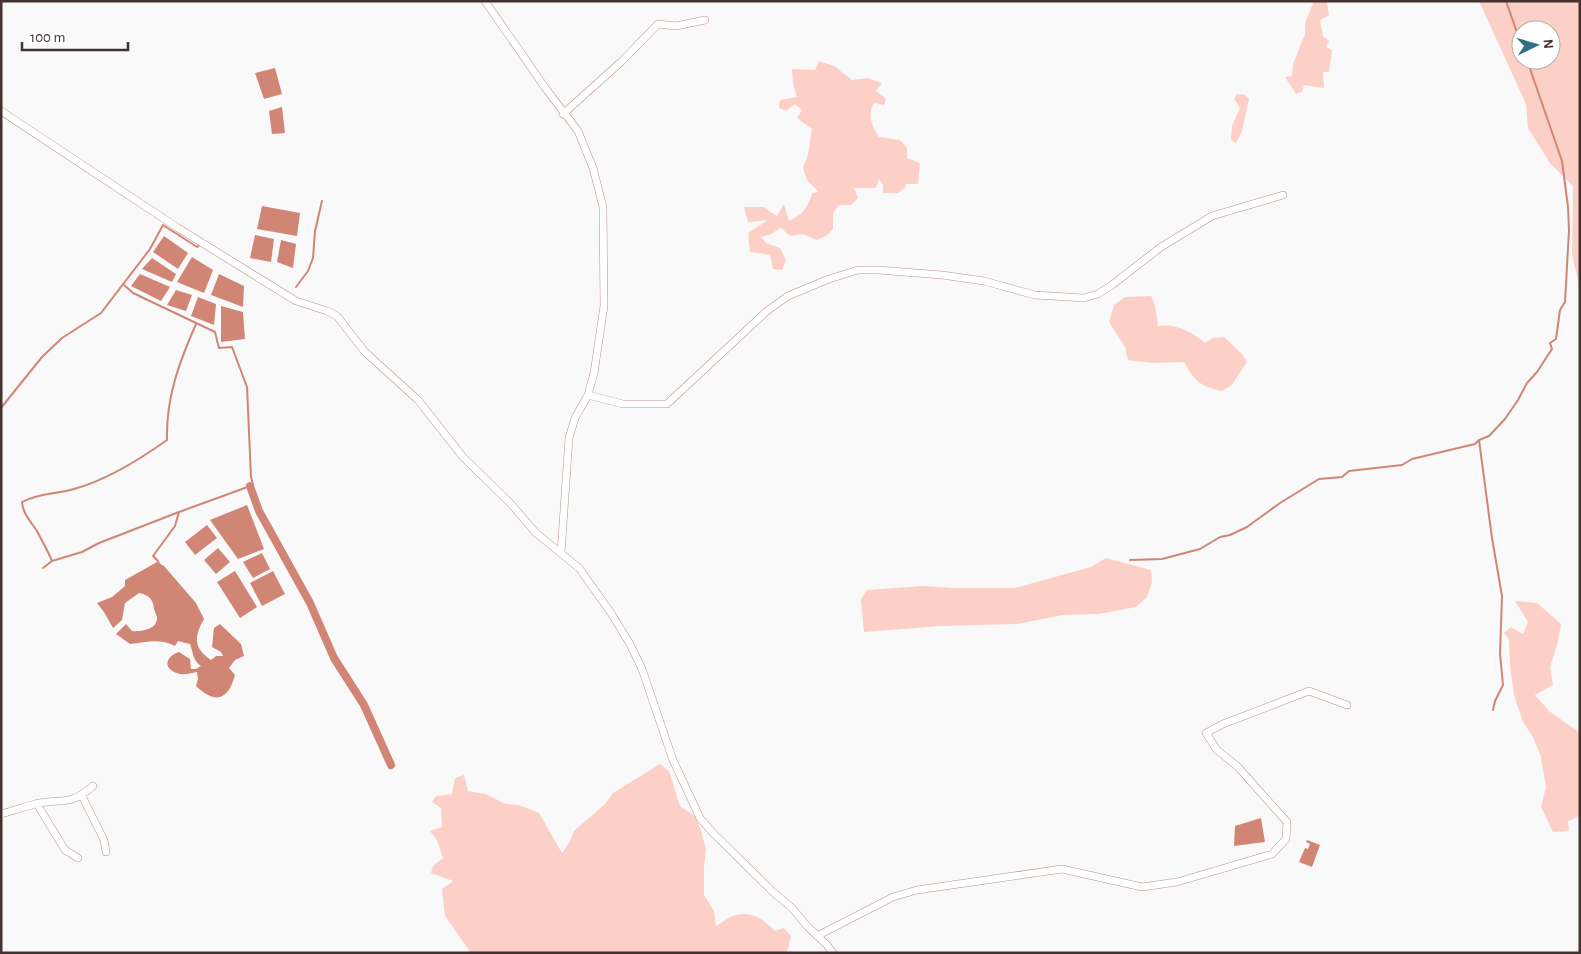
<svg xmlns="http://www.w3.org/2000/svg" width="1581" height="954" font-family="'Alegreya Sans',sans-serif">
<rect width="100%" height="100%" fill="#f9f9f9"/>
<path fill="#fcd0c6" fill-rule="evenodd" d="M1314,1L1327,2L1329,15L1320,20L1323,36L1329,41L1326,47L1332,50L1329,72H1323L1324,88L1304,85L1302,92L1296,94L1285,77L1292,76L1293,64L1305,34V23Z
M1479,1H1580V288L1572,255L1573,186L1550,163L1528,128L1526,104ZM1521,30H1551V60H1521Z
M819,61L834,66L852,80L867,78L882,83L876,91L886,99L884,105L874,103C867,114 872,127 879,137L900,140L907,148V158L920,163L918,184H906L905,188L898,193H883V185L879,179L876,188H854L858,198L851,205H839L833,213V229L826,236L817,240L803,234L790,236L781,228L769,235L761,237L766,243L780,248L786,260L782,270L773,269L770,255L750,252L748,233L768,220L748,222L744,207H763L777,216L784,204L789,221C803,214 808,208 812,193L819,192L807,180L803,168C810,153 809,145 812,129L797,118L802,110L795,104L786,111L779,108L780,100L797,97L793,84L792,69L815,70Z
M1237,94L1245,95L1249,99L1242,131L1236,143L1231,140L1232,126L1240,108L1234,99Z
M1151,296L1155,305L1158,326C1176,323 1192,332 1205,343L1213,338L1224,337L1242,354L1247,362L1231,386L1222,391C1199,385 1196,383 1184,362L1153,363L1128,360L1125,347L1109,322L1114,305L1125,297Z
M1106,558L1151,570L1152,582L1147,597L1136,607L1099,614L1063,615L1017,624L940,626L864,632L861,599L867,590L923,586L955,588H1015L1091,567Z
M1515,601L1537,603L1561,624L1557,645L1550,667L1553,685L1535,695L1549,711L1580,733V816L1568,821L1569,831L1553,832L1541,807L1546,787L1541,757L1533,737L1523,722L1514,695L1510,665L1509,640L1504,633L1511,627L1523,634L1528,622Z
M660,764L669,771L680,806L696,817L701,831L706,849L704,867V895L714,911L716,926C722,923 729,916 736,915C753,911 764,920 775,931L784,928L791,936L787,953H471L445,916L442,889L453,881L431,873L433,866L443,858L437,840L430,831L442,827L441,808L432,802L436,796L452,794L455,778L464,775L468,791L485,794L506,804L519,805L539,813L562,853L569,843L574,831L605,804L613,793Z"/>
<path fill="#d18575" d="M275,68L282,94L264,99L255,73Z
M282,107L285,133L272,134L269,111Z
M262,206L300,213L297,236L257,229Z
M255,235L274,239L271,262L250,258Z
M164,236L188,253L178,269L153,252Z
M281,240L296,244L293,268L277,262Z
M192,257L213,270L204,293L177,282Z
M152,258L176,274L172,282L142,269Z
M140,274L170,287L161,301L131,286Z
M219,274L244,286L243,307L211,295Z
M176,290L192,295L186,311L167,305Z
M198,297L216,304L214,325L191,316Z
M221,306L243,312L245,339L221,342Z
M247,505L264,549L238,559L210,520Z
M207,525L217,538L195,555L185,542Z
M218,548L230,562L216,574L204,560Z
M262,553L270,569L253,578L243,562Z
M157,562L164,566L196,603L204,619C194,637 193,648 211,660L216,656H223L221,652L212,647L214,628L220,624L241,644L244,656L235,660L229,668L235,675C228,701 215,704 196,686L198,679L197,672C190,673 183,676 177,673C162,668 166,656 179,652L190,659L191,669H196L201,666C193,661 193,652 190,644L178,641L175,646C160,638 146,642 130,644L116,634L126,624L132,631C142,632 158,629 157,617C156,614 155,612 154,609C153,599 149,595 139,593L125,603L122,620L113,628L104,612L97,603L112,597L125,586V580Z
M235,571L257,607L240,618L217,582Z
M273,571L285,594L262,606L250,583Z
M1261,818L1265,842L1234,846L1235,826Z
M1307,840L1320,845L1312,867L1299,862L1305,848L1308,849L1310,844L1306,842Z"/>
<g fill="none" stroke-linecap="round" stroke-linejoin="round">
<path stroke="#d18575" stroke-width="2" d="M1506,1L1521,44
M124,285L133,293L215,332L219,348L232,347L247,387L251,477L253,485L179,512L175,526L153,556L158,561L159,564
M296,287L308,271L313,258L315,231L322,201
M1,408L42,357L62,338L101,313L150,249L163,225L197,247L200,245
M1479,440L1492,538L1502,596L1500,654L1503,685L1495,701L1493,710
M1130,560L1162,559L1200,549L1220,537L1230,535L1247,527L1280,503L1319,479L1342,477L1349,471L1402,465L1412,459L1475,444L1479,440L1489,436L1505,419L1518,400L1527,383L1537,372L1552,349L1550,343L1556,339L1560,310L1565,302L1569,230L1568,207L1562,161L1527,60
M52,561C48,551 42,541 37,531C31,522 23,514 22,502C38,493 57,494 74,489C107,480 139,460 167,440C166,397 179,363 196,324
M43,568L52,561L82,552L99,543L179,512"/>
<path stroke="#d18575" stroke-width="8" d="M250,486L259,511L310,603L334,658L364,705L391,765"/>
<g stroke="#b89289" stroke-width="8">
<path id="street" d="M485,1L546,89L578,131L593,168L603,207L604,306L594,373L588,395L575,418L569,438L561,553
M1,111L178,228L296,301L327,311L337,316L365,352L418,400L463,457L511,504L536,533L579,568L611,613L630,644L642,669L673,760L700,818L712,832L773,892L792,908L808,927L827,945L833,953
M563,114L622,61L658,24L676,26L705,20
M588,395L623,404H667L767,311L788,296L829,279L858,270H878L942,275L984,281L1035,295L1084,298L1098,294L1112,285L1161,247L1212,216L1283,195
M82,796L104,840L106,852
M37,804L65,850L78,858
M1,814C12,811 24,807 35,804C62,798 69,807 93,786
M817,936L893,897L917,890L1062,869L1142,887L1177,882L1272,854L1286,839L1287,822L1238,767L1217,750L1206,733L1223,724L1309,691L1347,705"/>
</g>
<use href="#street" stroke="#fff" stroke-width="7"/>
</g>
<rect width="1581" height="954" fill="none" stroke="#433330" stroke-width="5"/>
<g transform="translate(1536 45) rotate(85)"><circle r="24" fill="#ffffff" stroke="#b4adac"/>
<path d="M0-4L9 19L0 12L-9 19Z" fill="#2f7084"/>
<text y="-8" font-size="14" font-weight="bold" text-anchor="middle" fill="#433330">N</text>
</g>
<path d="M22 42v8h106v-8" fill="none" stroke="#433330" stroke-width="2.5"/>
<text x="30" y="42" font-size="15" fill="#433330" stroke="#ffffff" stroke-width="4" paint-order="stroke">100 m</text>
</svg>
